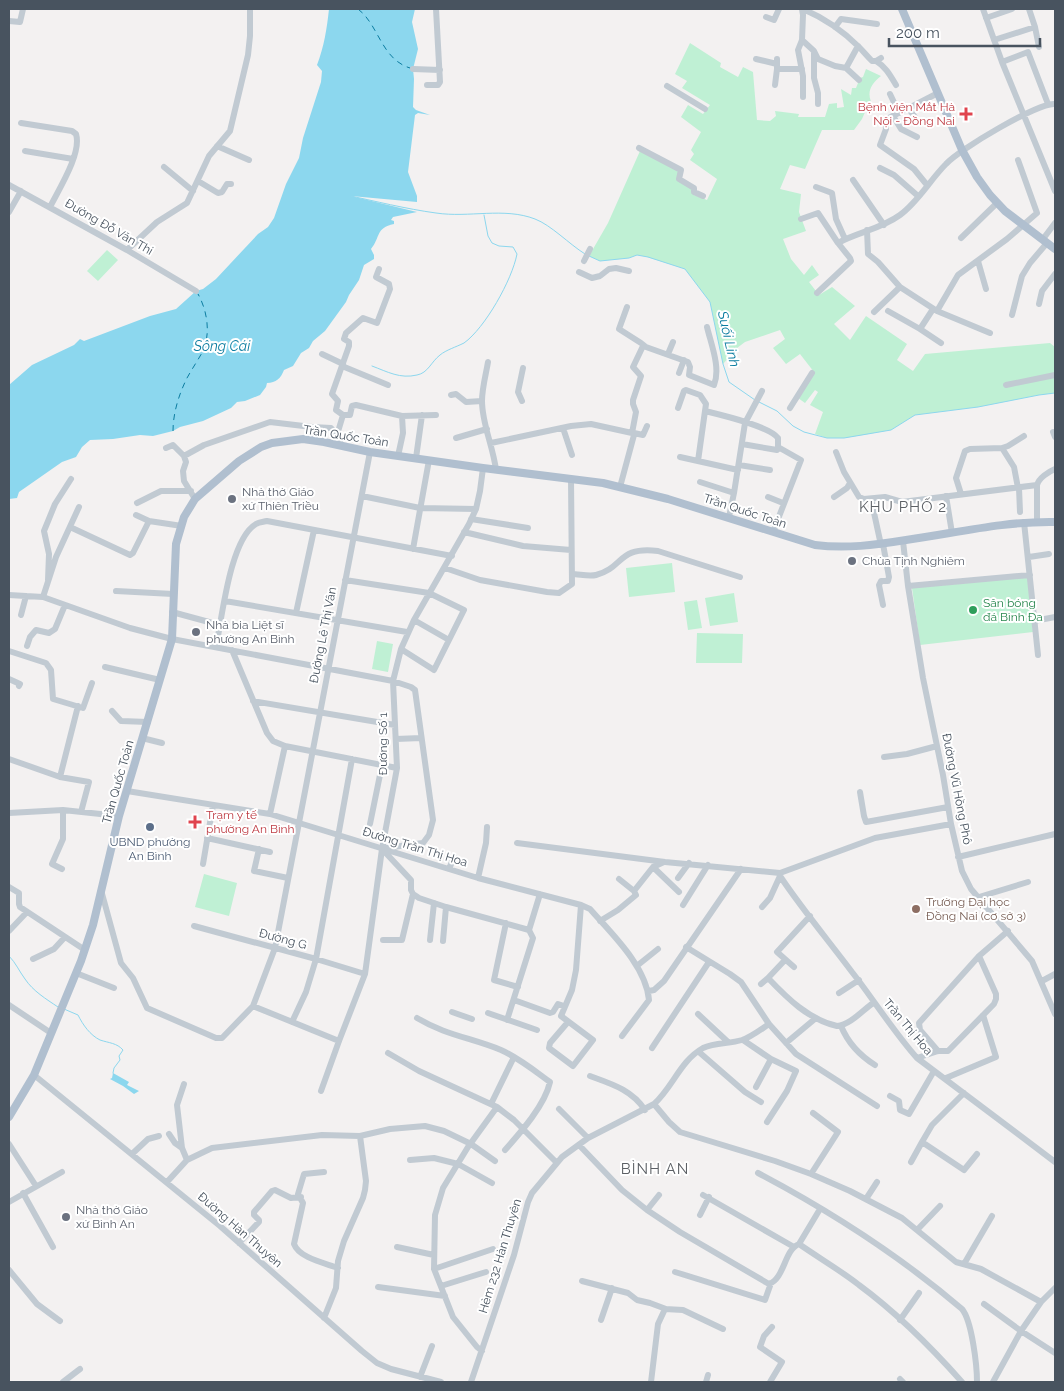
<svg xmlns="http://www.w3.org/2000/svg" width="1064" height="1391" font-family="Raleway,sans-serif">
<rect width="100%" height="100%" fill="#f3f1f1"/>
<path fill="#bff0d4" d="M690,43L721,63L720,67L738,77L743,67L753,72L757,120L770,121L776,116L775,111L799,114L798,117H825L829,104L837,103V108L844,107L841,89L851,95L852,88H856L860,78L863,77L866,69L881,76C868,86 866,96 875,109L866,110L862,119L854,130H822L805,169L790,165L780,189L801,194L799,212L806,231L783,239L791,259L804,275L812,265L819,275L809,282L819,295L832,287L855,306L834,324L850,340L866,316L907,344L897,360L913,371L925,354L1050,343L1055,347V393L1039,395L978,407L915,415L891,430L863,435L844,438H827L815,434L823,412L810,405L818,392L815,390L805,403L798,398L814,372L800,354L786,364L773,348L785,339L780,330L745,342L737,348L723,364L710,302L685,269L647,257L637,255L629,258L600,261L589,256L608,223L640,151L679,171L677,177L691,187L694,195L707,200L717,179L690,160L694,154L691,150L701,132L681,117L688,105L703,114L710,105L682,88L687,81L675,74Z
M107,250L118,260L98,281L87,271Z
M672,563L675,592L629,597L626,568Z
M1028,577L1033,632L920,645L912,588Z
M734,593L738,622L710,626L705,598Z
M697,600L702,628L688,630L684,602Z
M697,633L743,634L742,663H696Z
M377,641L393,644L388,672L372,669Z
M204,874L237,883L229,916L195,907Z"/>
<path fill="#8cd7ee" d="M329,9H415L412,22L418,49L413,69L414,79L413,107L416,110L430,115L418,113L415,115L408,172L417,196V202L351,196L417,212L393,217L391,220L394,221V224C375,228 381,237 371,249L374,255V259L364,265L359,280L349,295L346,302L325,331L313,341L309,348L301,353L293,366L284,370C281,378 276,383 267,383L266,387L260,395L245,401L237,402L231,408L203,421L180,427L173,431L153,436L140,435L113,439L90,440L82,447L76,457L62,462L19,492L17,498L9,499V385L32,365L74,345L80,339L84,341L150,316L176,309L196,291L203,289L216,279L258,234L268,227L274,218L286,184L299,158L303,138L321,82L322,71L317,65C324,47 327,28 329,9Z
M113,1073L129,1082L127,1085L139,1091L134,1094L123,1086L110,1079L112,1078Z"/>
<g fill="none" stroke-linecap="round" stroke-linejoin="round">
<path stroke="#8cd7ee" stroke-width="1" d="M346,195C375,201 406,209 436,213C469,218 504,207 535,219C551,225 569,244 585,254
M589,256L600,261L629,258L637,255L648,257L685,269L710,302L723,364L729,382L755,400
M372,366C388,372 400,379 417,375C428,373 431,362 440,355C446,350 456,347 464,343C485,328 512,280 517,254L513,247L499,246L492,243L488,236L484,215
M759,402L777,411L793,426L804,432L827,438H844L891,430L915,415L978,407L1039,395L1055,393
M9,956C16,963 19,971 25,979C33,991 46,999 58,1007
M64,1009L78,1015C83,1025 90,1035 100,1040C109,1043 117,1043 123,1050L119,1056L120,1060L114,1068L113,1073"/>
<path stroke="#0b7ca0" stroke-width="1" stroke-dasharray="6 5" stroke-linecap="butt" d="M358,9C379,25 381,59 410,68
M173,431C173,413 179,394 187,378C192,369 198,360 203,351C211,333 207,310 198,294"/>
<path stroke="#c1cad2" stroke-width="6" d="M802,9L803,15L802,40L798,50L803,76V97
M803,9C824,18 843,31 859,47C863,51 867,56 872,61H876L881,58
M983,9L1002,62L1055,191
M1029,9L1035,27L1039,47
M766,17L774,20L779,9
M986,18L1012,9
M9,21L20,22L23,9
M835,27L841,19L877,24
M802,40L814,51L818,59L835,66L846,68L859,80
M994,40L1035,27
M814,53V78L818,93V104
M756,59L777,64
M777,59V69H802
M876,61C886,67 890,75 896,85
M1002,62L1028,52L1048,104
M846,68L858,46
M413,69L440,70
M427,85H438L440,82L436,9
M775,85L777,69
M667,86L705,109
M890,94L899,113
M909,108L938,93
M893,116L901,129L917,137
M915,117L908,108L885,120L886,129L880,145L914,169L927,185
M21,123L72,131L76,134C82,153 59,189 50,207
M217,146L249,160
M639,148L681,170L679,179L694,188V192L703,196
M25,151L73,159
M164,167L193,191
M880,168L894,175L918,196
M853,180L884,225
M198,181L218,193L222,192L227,184H231
M9,185L127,250L196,291
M816,187L832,193L836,219L845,239
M9,212L21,191
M801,219L818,213L838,243C858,232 881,229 900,215C918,202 930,180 946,164C958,150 1039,102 1055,104
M867,230L868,254L878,262L900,287L937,311L958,275L1007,239L1037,213L1018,160
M961,238L997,203
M1043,239L1055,223
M127,250L157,222L187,203L209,156L230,131L248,55L250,36V9
M584,261L590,249
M978,261L986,289
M379,269L376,277L389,284L390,289L377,323L363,318L346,333L344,339L349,342V346L332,394L338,401L336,410L343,415H350L352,406L356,405L402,416L403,433L398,456
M579,272L592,278L600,276L609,269L616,268L629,271
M817,293L851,261L850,258L838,243
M1039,304L1042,291L1055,274
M627,307L619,329L641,343L646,347L688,362L690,367L689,375L714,385C721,368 711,344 707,327
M933,309L920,329L941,343
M888,311L920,329
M937,311L990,333
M874,312L900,287
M1012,315L1022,276L1030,263L1047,243
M322,354L343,364
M668,354L673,342
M488,362C486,374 482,388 482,401C482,424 493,446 496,470
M342,366L388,385
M679,373L684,360
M1006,385L1055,375
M451,395L456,394L466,402L482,401
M522,401L518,392L523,368
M678,408L684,391L686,390L700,395L706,404L705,411
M790,408L812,373
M402,416L436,415
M563,428L572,455
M1053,432L1055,437
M632,433L636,412L633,404V400L641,376L633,367L643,346
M634,433L643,435L647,426
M337,435L343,415
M456,438L487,429
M491,443L571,426L591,424L632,433L634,435L620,487
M742,444L777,450L778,447L801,460L773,532
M166,448L173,445L184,456L186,462L183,471L184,481L195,499
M1002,448L1008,446L1024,436
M836,452L844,472L859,497L864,499L885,497L902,502L1037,485V521
M184,456L204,445L270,422L312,427L331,428L334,431L342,446
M680,457L738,470
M416,458L422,415
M698,461L705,411C721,415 769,426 778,438V447
M739,465L770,470
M700,482L734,493
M1037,485C1039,478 1048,472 1055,469
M1019,488L1020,512
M961,494L956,478L965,451L970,449L1002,448L1014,467L1018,488
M362,496L420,508L476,509
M946,496L952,533
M768,497L783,503
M834,497L847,488L850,483
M871,499L881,545
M137,503L161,491H191
M136,515L149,521L182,526
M729,517L734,493L745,423L762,391
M471,519L528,528
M1024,522L1038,655
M70,527L130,555L133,553L149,521
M464,532L523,546L571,550
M903,541L908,586L923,678L943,775L951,824L962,871L971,889L1032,961L1055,1014
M883,544L889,577L888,581H881L879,585L883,605
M413,549L429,460
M1029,557L1049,554
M445,568L480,580L547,592L559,593L572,584L571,479
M572,574C579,574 589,577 596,575C624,568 617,546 658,551L740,577
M48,580L49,554L44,531L55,504L71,479
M345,580L429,593L464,610L434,670L401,649
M908,586L1030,575
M116,591L173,594
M9,595L43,597L130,628L172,639L393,681L411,687L415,690L433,820L429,835L423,843L385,848
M43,597L56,557L79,507
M225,601L407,632
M172,612L220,625
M296,613L314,530
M21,615L26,596
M414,620L449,640
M1034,621L1055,617
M27,646L30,637L36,630L49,633L55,629L65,605
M216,647C222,618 230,539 256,524C259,522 263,522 267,521L452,556
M232,650L267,733L273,741L285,746L397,768
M9,651L46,663L51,670L53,699L83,708L92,683
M105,667L160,680
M9,679L20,684L19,686
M253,701L395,725
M112,711L121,721L148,722
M142,738L162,743
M396,739L421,738
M884,757L907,754L937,746
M9,759L60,777L89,782L81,812
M60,777L78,706
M127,791L270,814L478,878L581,905L590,909C612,934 646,966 649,1000L622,1036
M860,792L864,816L866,822L948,807
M9,813L63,810L119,816
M270,814L285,746
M370,824L382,765
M207,838L270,852
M517,843L665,862L780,873L875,838L951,824
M259,849L254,871L288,878
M383,850L411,880V890L413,894L419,898L446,907L529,930L533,938L507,1020
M958,857L1055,834
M203,864L213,805
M653,867L679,892
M62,869L52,864L63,839V810
M449,869L454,857
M780,873V876C802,909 828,940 852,972C874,1000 893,1031 917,1058L1055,1162
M478,878L486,843L487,827
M678,878L689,863
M619,879L634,891
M9,887L19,893V904L20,907L85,950
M101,890L121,963L133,978L147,1008L216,1038H222L253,1006L275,948L370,452
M979,897L1028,882
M683,905L708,865
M762,907L770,898L780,876
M600,921L618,910L636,895L634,891L653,867L664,862
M506,923L494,980L518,987
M194,926L316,959L365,974
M529,930L540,894
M9,931L27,912
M383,940H402L413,894
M430,940L434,903
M443,941L446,907
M686,947L730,974L741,982L769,1024L796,1054L877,1106
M33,959L54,949L65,937
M638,965L658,949
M794,967L777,952L810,916
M76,973L114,988
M768,978L785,960
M1042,981L1055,974
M761,984L768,978C787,998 809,1020 837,1026C850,1025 863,1010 873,1003
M649,991L654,990L664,981L741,869
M839,993L859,980
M514,1000L550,1013L553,1012L558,1004L564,1006
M9,1005L51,1033
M253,1006L339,1041
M452,1012L472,1019
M488,1013L537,1030
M698,1014L728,1042
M417,1018C445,1035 472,1038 501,1050C519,1058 535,1071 550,1082C545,1105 521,1132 505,1150
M292,1022L306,992L316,959L352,759
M568,1022L550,1043L549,1048L573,1066L593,1040L561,1016L572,990L576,970L581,905
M841,1026C848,1043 859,1055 875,1065
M743,1040L771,1059L796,1071L787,1091L767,1122
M786,1043L816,1018
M652,1048L709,962
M938,1051L920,1030L919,1023L979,956L1008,931
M699,1052L745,1092L761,1102
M388,1053L419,1071L497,1107L514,1120L556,1162
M917,1058L938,1051H948L994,1004L996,999V994L979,956
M34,1075L220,1226L362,1351L377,1363L391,1369L441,1382
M590,1076C612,1084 632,1090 645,1110
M946,1078L996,1057L983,1015
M184,1084L177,1105L182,1148L187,1160
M756,1087L771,1059
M321,1091L339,1041L365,974L382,849L397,768L393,681L401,649L414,620L469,524L476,509L480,491L483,468
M964,1093L932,1125L922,1142L964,1170L977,1154
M890,1096L899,1101L900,1110L909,1114L934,1071
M491,1104L514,1057
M654,1104L669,1122L680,1132L775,1161L811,1174L850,1191L902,1218L956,1262L981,1269L1041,1302
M559,1109L588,1138
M169,1134L175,1143L182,1148
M9,1144L36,1186
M579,1145L622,1190L647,1210L680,1232L769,1284C785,1278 784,1250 799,1244L820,1209
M132,1154L148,1139L159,1136
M410,1160L434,1158L458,1164L492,1183
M911,1162L922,1142
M324,1172L304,1174L298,1194L303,1203L294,1244C299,1258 325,1263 338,1268
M758,1173C830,1211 900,1256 962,1309C972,1321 977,1366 977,1382
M811,1174L838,1132L813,1113
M167,1182L187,1160L212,1148L322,1135L360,1136L390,1129L425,1126L444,1131L471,1144L495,1161
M23,1193L53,1247
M703,1195L794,1247
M866,1199L877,1182
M9,1202L62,1172
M647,1210L659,1195
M700,1215L709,1197
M917,1230L940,1206
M239,1243L259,1222V1220L254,1215V1212L272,1191L275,1190L291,1198L301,1197
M799,1244C819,1258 840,1270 859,1285C897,1313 931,1347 962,1382
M397,1247L434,1255
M964,1264L992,1216
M434,1269L493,1249
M9,1270L37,1304L60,1321
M675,1272L765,1300L771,1283
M582,1281L628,1293L637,1300L650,1303L666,1309
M441,1286L486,1272
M378,1287L445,1296
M984,1304L1021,1331L1055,1353
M324,1318L336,1288L338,1261L344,1241L363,1198L365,1190L366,1181L360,1136
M601,1320L612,1288
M900,1320L919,1293
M482,1351L477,1347L453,1317L434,1269L435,1215L443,1188L468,1147L497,1107
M420,1377L432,1346
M900,1379L903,1382
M63,1382L80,1369
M471,1382L514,1255L528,1202L532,1193L562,1157L588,1138L654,1104C673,1087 680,1061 703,1048C715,1042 729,1044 742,1040C751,1037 760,1030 769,1024
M651,1382L658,1324L665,1309L683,1310L723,1329
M706,1382L708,1375
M770,1382L782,1362L760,1347L764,1336L772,1327
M993,1382L1021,1331L1041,1302L1055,1288"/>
<path stroke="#b0bfcf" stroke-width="8" d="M902,9L962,150L977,177L990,195L1005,211L1055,249
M9,1117L34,1075L81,961L93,925L119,816L172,639L176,544L184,517L195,499L239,461L261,447L272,443L303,439L324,442L370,452L483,468L603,483L668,499L815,545C846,549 875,545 906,540C956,533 1005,521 1055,522"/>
</g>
<g fill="#e0444e" stroke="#fff" stroke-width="2">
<path d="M963.5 106.5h5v5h5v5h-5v5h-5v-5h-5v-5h5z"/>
<path d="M192.5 814.5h5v5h5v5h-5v5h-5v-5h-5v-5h5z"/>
</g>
<g fill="#6b7280" stroke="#fff" stroke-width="2">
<circle cx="232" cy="499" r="5"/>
<circle cx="852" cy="561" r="5"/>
<circle cx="196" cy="632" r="5"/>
<circle cx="66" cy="1217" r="5"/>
</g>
<circle fill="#2e9e5b" stroke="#fff" stroke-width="2" cx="973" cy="610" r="5"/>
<circle fill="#5c6f8a" stroke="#fff" stroke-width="2" cx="150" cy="827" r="5"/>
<circle fill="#8d6e63" stroke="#fff" stroke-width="2" cx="916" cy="909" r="5"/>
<g text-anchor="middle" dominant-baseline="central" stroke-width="4" stroke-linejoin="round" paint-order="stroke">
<g font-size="12" fill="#be3a42" stroke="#fff" text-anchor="end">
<text x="955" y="107">Bệnh viện Mắt Hà<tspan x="955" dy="14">Nội - Đồng Nai</tspan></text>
<text x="206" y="815" text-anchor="start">Trạm y tế<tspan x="206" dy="14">phường An Bình</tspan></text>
</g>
<g font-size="12" fill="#48535f" stroke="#fff">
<text transform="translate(109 227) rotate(30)">Đường Đỗ Văn Thi</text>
<text transform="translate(346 436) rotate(9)">Trần Quốc Toản</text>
<text transform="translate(745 511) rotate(18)">Trần Quốc Toản</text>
<text transform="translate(323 635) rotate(-79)">Đường Lê Thị Vân</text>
<text transform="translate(383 744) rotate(-90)">Đường Số 1</text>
<text transform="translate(118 782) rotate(-74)">Trần Quốc Toản</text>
<text transform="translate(957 789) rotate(79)">Đường Vũ Hồng Phô</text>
<text transform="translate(415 847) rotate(17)">Đường Trần Thị Hoa</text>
<text transform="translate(283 939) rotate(15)">Đường G</text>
<text transform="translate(908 1027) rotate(50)">Trần Thị Hoa</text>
<text transform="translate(240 1230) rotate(41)">Đường Hàn Thuyên</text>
<text transform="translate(500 1256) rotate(-73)">Hẻm 232 Hàn Thuyên</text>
</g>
<g font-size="12" fill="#5b616d" stroke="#fff" text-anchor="start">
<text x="242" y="492">Nhà thờ Giáo<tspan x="242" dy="14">xứ Thiên Triều</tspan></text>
<text x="862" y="561">Chùa Tịnh Nghiêm</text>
<text x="206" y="625">Nhà bia Liệt sĩ<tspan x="206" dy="14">phường An Bình</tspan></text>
<text x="76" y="1210">Nhà thờ Giáo<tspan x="76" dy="14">xứ Bình An</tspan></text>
</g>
<g font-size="12" fill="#27864d" stroke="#fff" text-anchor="start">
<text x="983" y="603">Sân bóng<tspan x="983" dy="14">đá Bình Đa</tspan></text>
</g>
<g font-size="12" fill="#4e5e75" stroke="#fff">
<text x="150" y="842">UBND phường<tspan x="150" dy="14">An Bình</tspan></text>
</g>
<g font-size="12" fill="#785e54" stroke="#fff" text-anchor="start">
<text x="926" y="902">Trường Đại học<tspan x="926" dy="14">Đồng Nai (cơ sở 3)</tspan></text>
</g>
<g font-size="14" font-style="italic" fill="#0b7ca0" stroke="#fff">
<text transform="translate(729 339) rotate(77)">Suối Linh</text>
<text x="222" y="346">Sông Cái</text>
</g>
<g font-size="15" letter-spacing="1" fill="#5d6166" stroke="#fff">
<text x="903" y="507">KHU PHỐ 2</text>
<text x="655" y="1169">BÌNH AN</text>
</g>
</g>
<rect width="1064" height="1391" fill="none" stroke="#48535f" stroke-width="20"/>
<path d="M889 38v8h151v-8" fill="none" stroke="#48535f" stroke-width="2.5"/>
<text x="896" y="38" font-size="15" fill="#48535f" stroke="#ffffff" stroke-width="4" paint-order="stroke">200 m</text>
</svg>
